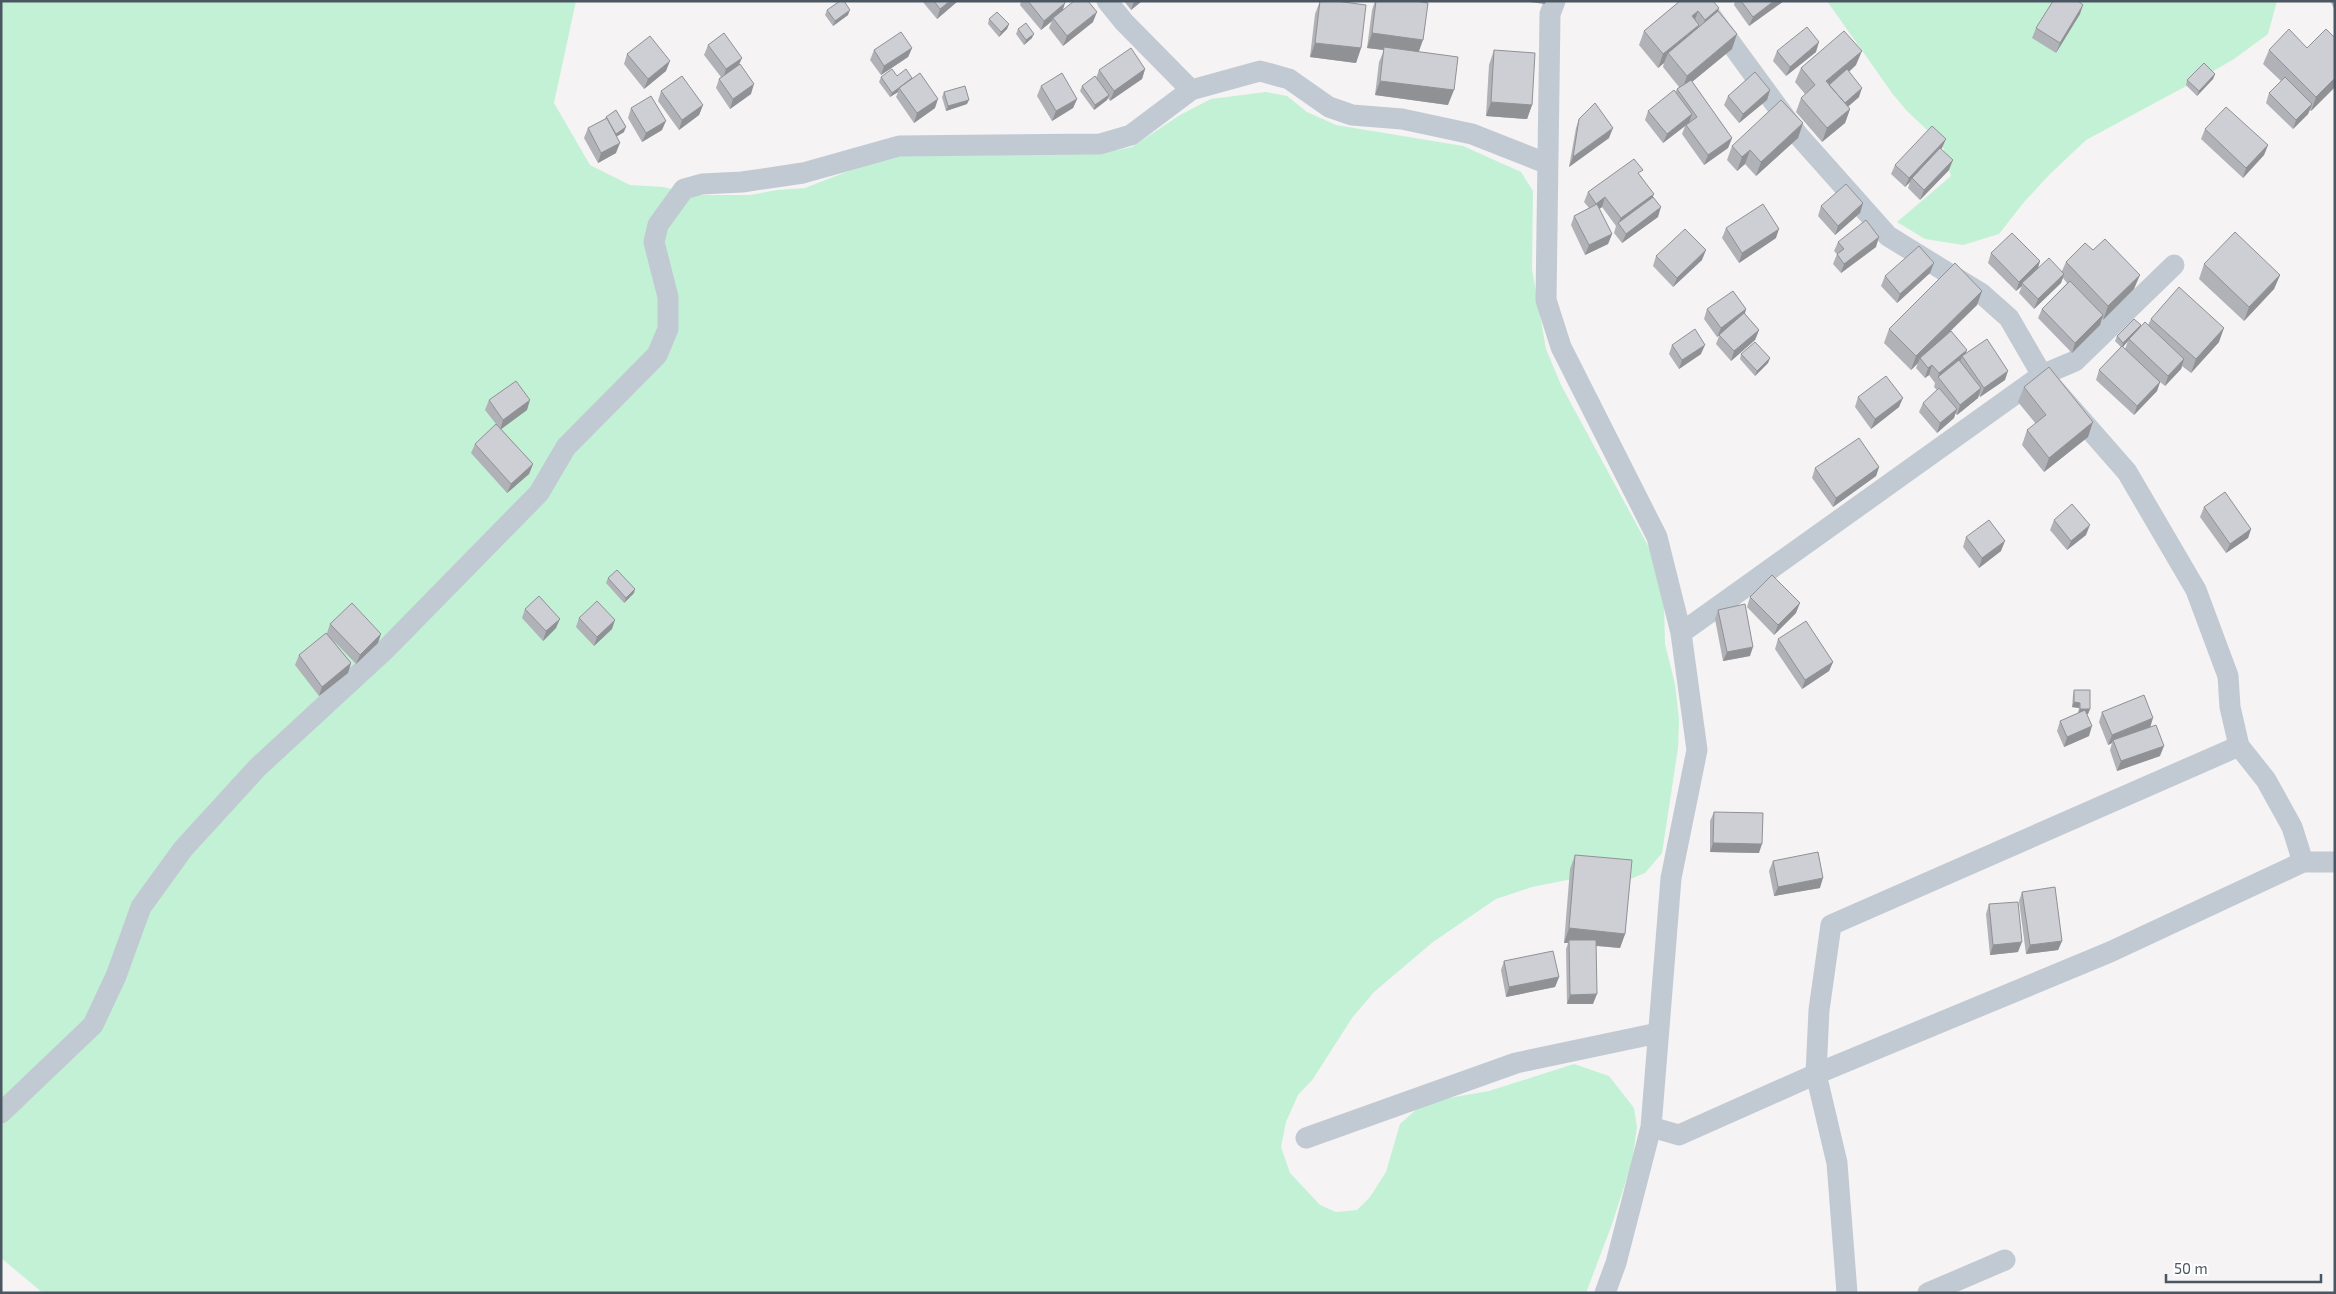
<svg xmlns="http://www.w3.org/2000/svg" width="2336" height="1294" font-family="'Exo 2',sans-serif">
<rect width="100%" height="100%" fill="#f5f3f3"/>
<path fill="#c3f1d5" d="M1,1H576L554,103L590,165L630,185L664,187L693,195H750L777,190L805,188L869,163L896,156L1098,154L1132,147L1180,115L1211,99L1266,92L1287,96L1307,112L1336,125L1463,146L1521,172L1533,191L1532,269L1546,349L1561,385L1652,553L1664,604L1665,644L1675,684L1679,719L1678,748L1662,853L1645,873L1621,883L1598,879L1567,880L1532,887L1496,899L1433,942L1374,992L1352,1018L1313,1079L1298,1095L1286,1122L1281,1147L1290,1173L1320,1205L1336,1212L1357,1210L1370,1197L1386,1172L1400,1124L1419,1107L1443,1099L1489,1091L1574,1064L1609,1076L1634,1108L1637,1127L1632,1162L1612,1224L1586,1293H43L1,1258Z
M1827,1H2277L2268,34L2234,59L2203,77L2086,140L2050,174L2024,202L1999,234L1963,245L1925,239L1897,222L1951,176L1942,144L1907,111L1892,93Z"/>
<g fill="none" stroke-linecap="round" stroke-linejoin="round">
<path stroke="#c1cad2" stroke-width="21" d="M1107,1L1124,22L1191,90
M1555,1L1550,14L1546,300L1561,347L1657,537L1681,633L1697,750L1671,878L1651,1127L1616,1263L1605,1293
M1700,1L1798,135L1888,236L1982,294L2009,318L2042,375L2127,472L2196,590L2228,676L2230,707L2239,746L2266,780L2292,827L2303,862
M1681,633L2042,375L2075,361L2174,265
M1,1113L93,1025L116,976L141,907L183,849L258,767L387,648L539,493L566,447L657,355L668,329V297L654,242L658,225L684,189L702,184L742,182L803,173L899,146L1100,144L1131,135L1191,90L1260,71L1289,79L1329,107L1352,115L1402,119L1472,134L1548,164
M1651,1127L1679,1135L1816,1074L2110,952L2303,862H2335
M1306,1138L1516,1063L1658,1033
M1847,1293L1837,1163L1816,1074L1819,1010L1831,925L2239,746
M1928,1293L2005,1260"/>
</g>
<path fill="#b0b2b7" fill-rule="evenodd" d="M922,1H958L937,19Z
M1021,1H1064L1062,11L1093,22L1063,46L1049,28L1052,21L1041,30L1020,5Z
M1124,1H1142L1131,10Z
M1320,1H1336L1361,48L1356,63L1310,57L1315,14Z
M1375,1H1416L1419,52L1448,105L1375,95L1379,62L1384,50L1367,48L1372,10Z
M1680,1L1717,12L1732,49L1692,82L1732,138L1728,148L1704,165L1682,134L1685,126L1663,143L1645,120L1648,111L1675,93L1677,89L1679,87L1663,67L1664,63L1658,68L1639,45L1644,31Z
M1735,1H1784L1749,26L1734,5Z
M2330,1H2335V10Z
M827,10L848,15L833,26L825,15Z
M2080,14L2056,53L2032,38L2036,28Z
M989,19L1009,24L1007,29L999,37L988,24Z
M1018,29L1032,38L1024,45L1016,34Z
M708,45L739,65L751,94L730,109L716,88L719,79L721,77L704,55Z
M912,48L908,57L881,75L870,60L874,50Z
M1494,50L1532,105L1527,119L1486,116L1489,65Z
M2269,50L2335,87L2311,111L2310,110L2308,114L2293,129L2266,103L2269,93L2281,81L2263,64Z
M1777,51L1816,52L1786,76L1773,61Z
M627,54L666,71L644,89L624,64Z
M1856,65L1849,72L1859,97L1848,107L1850,109L1845,123L1822,142L1796,112L1801,98L1805,94L1795,82L1801,68Z
M1145,69L1142,79L1110,101L1108,98L1107,100L1094,110L1080,91L1082,86L1096,78L1099,70Z
M2215,74L2213,79L2197,96L2186,85L2187,80Z
M897,76L912,78V79L935,108L914,123L896,97L898,92L890,97L879,82L881,77Z
M1041,86L1077,99L1073,108L1052,121L1037,96Z
M1770,90L1767,100L1739,123L1724,105L1728,96Z
M661,91L703,105L699,115L679,130L658,101Z
M944,92L967,104L946,111L942,97Z
M631,108L662,130L642,142L628,118Z
M606,117L624,132L616,137V153L598,163L584,138L588,128L605,119Z
M1579,119L1609,138L1569,167L1576,128Z
M1803,123L1798,138L1756,176L1745,164L1737,171L1727,160L1732,146Z
M2205,129L2268,145L2264,155L2243,178L2201,139Z
M1942,148L1941,149L1949,170L1920,200L1908,188L1910,182L1905,187L1891,174L1895,165Z
M1641,176L1653,197L1658,217L1622,243L1614,233L1616,226L1602,207L1599,209L1612,234L1608,244L1585,255L1571,225L1574,216L1589,208L1584,202L1588,192Z
M1863,203L1860,213L1835,235L1818,216L1821,206Z
M1726,228L1776,238L1739,263L1722,238Z
M1838,242L1876,247L1841,273L1833,264L1837,254L1834,251Z
M1991,253L2040,261L2038,268L2062,271L2066,262L2134,289L2103,320L2102,319L2100,325L2072,353L2038,318L2042,309L2067,283L2063,278L2061,283L2034,309L2019,293L2022,286L2016,291L1988,263Z
M1656,256L1702,260L1673,287L1653,266Z
M2204,264L2280,275L2274,289L2244,321L2199,279Z
M1930,273L1897,303L1881,286L1885,276Z
M1982,291L1977,305L1948,333L1965,354L2005,380L1980,397L1979,395L1978,398L1957,415L1955,413L1954,418L1937,433L1919,412L1923,403L1937,390L1934,387L1935,383L1929,375L1925,378L1916,368L1918,363L1911,370L1884,343L1889,329Z
M1707,309H1746L1745,314L1759,330L1755,340L1731,361L1716,344L1719,336L1717,337L1704,319Z
M2151,319L2219,342L2191,373L2182,366L2181,369L2165,386L2160,382L2157,391L2134,415L2096,380L2099,370L2121,347L2115,341L2117,336L2148,325ZM2128,341L2125,349L2123,347Z
M1672,345L1701,354L1679,369L1669,354Z
M1741,354L1770,358L1768,363L1755,376L1740,359Z
M2024,387L2088,437L2044,472L2022,445L2027,430L2036,424L2018,402Z
M1858,397L1899,407L1871,429L1855,407Z
M489,400L527,410L501,429L533,464L529,474L507,493L471,453L475,444L496,424L485,410Z
M1879,467L1876,476L1833,507L1812,478L1815,468Z
M2204,507L2251,529L2248,538L2226,553L2200,517Z
M2054,520L2086,535L2067,550L2050,530Z
M1966,537L2001,551L1979,568L1963,547Z
M608,578L634,593L624,603L606,583Z
M1750,597L1796,613L1774,635L1747,607Z
M525,609L556,628L543,641L522,618Z
M1718,610L1750,656L1723,661L1715,619Z
M579,618L612,629L594,646L576,627Z
M330,624L378,643L356,664L332,639L351,663L348,673L319,696L295,665L299,655L327,633Z
M1778,639L1833,662L1829,671L1802,689L1775,649Z
M2074,690L2090,709L2088,714H2087L2089,736L2064,747L2057,731L2060,721L2078,713L2079,708L2072,707L2073,695Z
M2102,712L2150,727L2160,756L2117,771L2110,750L2112,743L2108,745L2099,722Z
M1714,812L1759,853L1710,852V821Z
M1575,855L1625,934L1620,948L1596,946L1593,1004H1567L1566,949L1568,943H1564L1570,869Z
M1773,861L1820,888L1774,896L1769,871Z
M2022,892L2062,941L2058,950L2026,954L2019,901Z
M1989,904L2018,952L1990,955L1986,914Z
M1504,961L1559,977L1555,987L1506,997L1501,970Z"/>
<path fill="#909195" d="M950,1H958L937,19L940,9Z
M1134,1H1142L1131,10Z
M1523,1H1546L1545,4Z
M1774,1H1784L1749,26L1753,17Z
M1065,3L1062,13L1053,18L1052,21L1041,30L1044,21Z
M2083,5L2080,14L2056,53L2060,43Z
M1719,8L1714,23L1700,34L1705,20Z
M850,10L848,15L833,26L835,21Z
M1698,11L1693,26L1692,16Z
M1097,12L1093,22L1063,46L1067,36Z
M1009,24L1007,29L999,37L1001,32Z
M1699,25L1694,39L1668,53L1664,63L1658,68L1663,54Z
M1372,33L1423,40L1418,54L1384,47V50L1367,48Z
M1034,34L1032,38L1024,45L1026,40Z
M1737,34L1732,49L1682,90L1687,76Z
M1819,42L1816,52L1786,76L1790,67Z
M1315,43L1361,48L1356,63L1310,57Z
M912,48L908,57L881,75L884,66Z
M1862,51L1856,65L1830,88L1826,81Z
M742,58L738,67L723,79L726,69Z
M670,61L666,71L644,89L648,79Z
M1145,69L1142,79L1110,101L1114,91Z
M2215,74L2213,79L2197,96L2199,91Z
M912,78L911,82L899,88L898,92L890,97L892,93Z
M2335,78V87L2311,111L2316,97Z
M1380,81L1454,90L1448,105L1375,95Z
M754,84L751,94L730,109L733,99Z
M1862,88L1859,97L1840,113L1843,104Z
M1770,90L1767,100L1739,123L1743,114Z
M1109,95L1107,100L1094,110L1095,105Z
M938,99L935,108L914,123L917,113Z
M1077,99L1073,108L1052,121L1056,111Z
M969,100L967,104L946,111L948,106Z
M1491,102L1532,105L1527,119L1486,116Z
M2312,104L2308,114L2293,129L2296,120Z
M703,105L699,115L679,130L682,120Z
M1850,109L1845,123L1822,142L1827,128Z
M1692,114L1689,123L1686,125L1685,126L1663,143L1667,134Z
M666,121L662,130L642,142L646,133Z
M1803,123L1798,138L1756,176L1761,162Z
M626,127L624,132L614,138L616,134Z
M1613,128L1609,138L1569,167L1573,157Z
M1732,138L1728,148L1704,165L1708,155Z
M1946,139L1942,148L1913,179L1912,178L1910,182L1905,187L1909,178Z
M620,143L616,153L598,163L601,153Z
M2268,145L2264,155L2243,178L2246,168Z
M1750,150L1745,164L1737,171L1742,157Z
M1953,160L1949,170L1920,200L1924,190Z
M1654,194L1650,204L1618,224L1621,218Z
M1605,197L1602,207L1593,214L1596,204Z
M1863,203L1860,213L1835,235L1838,226Z
M1661,207L1658,217L1622,243L1626,234Z
M1779,229L1776,238L1739,263L1742,253Z
M1612,234L1608,244L1585,255L1589,245Z
M1879,237L1876,247L1841,273L1844,264Z
M1706,250L1702,260L1673,287L1677,278Z
M2040,261L2037,271L2022,283V286L2016,291L2019,282Z
M1934,263L1930,273L1897,303L1900,294Z
M2064,274L2061,283L2034,309L2038,299Z
M2140,275L2134,289L2103,320L2108,306Z
M2280,275L2274,289L2244,321L2249,307Z
M1982,291L1977,305L1921,360L1920,358L1918,363L1911,370L1916,356Z
M1746,309L1743,319L1719,335L1717,337L1721,328Z
M2103,315L2100,325L2072,353L2075,343Z
M2141,325L2139,330L2129,339L2128,341L2122,348L2123,343Z
M2224,328L2219,342L2191,373L2196,359Z
M1759,330L1755,340L1731,361L1734,351Z
M1705,345L1701,354L1679,369L1682,360Z
M1967,350L1964,359L1962,356L1960,362L1938,377L1939,373Z
M1770,358L1768,363L1755,376L1757,371Z
M2184,359L2181,369L2165,386L2168,376Z
M1932,365L1929,375L1925,378L1928,368Z
M2008,371L2005,380L1980,397L1984,388Z
M2160,382L2157,391L2134,415L2137,406Z
M1981,388L1978,398L1957,415L1960,405Z
M1903,398L1899,407L1871,429L1875,419Z
M530,400L527,410L500,430L503,420Z
M1957,409L1954,418L1937,433L1940,423Z
M2093,422L2088,437L2044,472L2049,458Z
M533,464L529,474L507,493L511,484Z
M1879,467L1876,476L1833,507L1836,498Z
M2090,525L2086,535L2067,550L2071,541Z
M2251,529L2248,538L2226,553L2230,544Z
M2005,541L2001,551L1979,568L1982,558Z
M635,589L634,593L624,603L626,598Z
M1800,603L1796,613L1774,635L1778,625Z
M560,619L556,628L543,641L546,631Z
M615,620L612,629L594,646L597,637Z
M381,634L378,643L356,664L360,655Z
M1753,647L1750,656L1723,661L1727,652Z
M1833,662L1829,671L1802,689L1805,680Z
M351,663L348,673L319,696L322,687Z
M2074,702L2080,703L2079,708L2072,707Z
M2080,709H2090L2088,714H2078Z
M2153,718L2150,728L2113,740L2112,743L2108,745L2112,735Z
M2092,726L2089,736L2064,747L2067,737Z
M2164,746L2160,756L2117,771L2121,761Z
M1713,843L1762,844L1759,853L1710,852Z
M1823,878L1820,888L1774,896L1778,887Z
M1569,928L1625,934L1620,948L1569,943V940L1568,943H1564Z
M2062,941L2058,950L2026,954L2030,945Z
M2022,942L2018,952L1990,955L1993,945Z
M1559,977L1555,987L1506,997L1509,987Z
M1597,994L1593,1004H1567L1570,995Z"/>
<path fill="#cdcfd5" stroke="#909195" d="M840,1H844L850,10L835,21L827,10Z
M934,1H950L940,9Z
M1028,1H1064L1065,3L1044,21Z
M1074,1H1088L1097,12L1067,36L1053,18Z
M1320,1H1336L1366,5L1361,48L1315,43Z
M1376,1H1416L1428,3L1423,40L1372,33Z
M1680,1H1713L1719,8L1705,20L1698,11L1692,16L1699,25L1663,54L1644,31Z
M1741,1H1774L1753,17Z
M2053,1H2078L2083,5L2060,43L2036,28Z
M1718,11L1737,34L1687,76L1668,53Z
M997,12L1009,24L1001,32L989,19Z
M1026,23L1034,34L1026,40L1018,29Z
M1807,27L1819,42L1790,67L1777,51Z
M2289,29L2307,48L2326,29L2335,38V78L2316,97L2269,50Z
M1844,31L1862,51L1826,81L1850,109L1827,128L1801,98L1815,85L1801,68Z
M901,32L912,48L884,66L874,50Z
M724,33L742,58L726,69L708,45Z
M650,36L670,61L648,79L627,54Z
M1384,47L1458,57L1454,90L1380,81Z
M1131,48L1145,69L1114,91L1099,70Z
M1494,50L1535,53L1532,105L1491,102Z
M2204,63L2215,74L2199,91L2187,80Z
M740,64L754,84L733,99L719,79Z
M892,69L897,76L906,69L912,78L892,93L881,77Z
M1847,69L1862,88L1845,103L1829,85Z
M1755,72L1770,90L1743,114L1728,96Z
M920,73L938,99L917,113L899,88Z
M1062,73L1077,99L1056,111L1041,86Z
M682,76L703,105L682,120L661,91Z
M1095,76L1109,95L1095,105L1082,86Z
M2285,77L2312,104L2296,120L2269,93Z
M1691,80L1732,138L1708,155L1686,125L1697,117L1677,89Z
M965,86L969,100L948,106L944,92Z
M1674,90L1692,114L1667,134L1648,111Z
M651,96L666,121L646,133L631,108Z
M1781,100L1803,123L1761,162L1750,150L1742,157L1732,146Z
M1595,103L1613,128L1573,157L1579,119Z
M2226,107L2268,145L2246,168L2205,129Z
M616,110L626,127L616,134L606,117Z
M607,118L620,143L601,153L588,128Z
M1932,126L1946,139L1909,178L1895,165Z
M1940,148L1953,160L1924,190L1912,178Z
M1634,159L1643,170L1638,173L1654,194L1621,218L1605,197L1596,204L1588,192Z
M1846,184L1863,203L1838,226L1821,206Z
M1653,197L1661,207L1626,234L1618,223Z
M1597,204L1612,234L1589,245L1574,216Z
M1763,204L1779,229L1742,253L1726,228Z
M1866,220L1879,237L1844,264L1837,254L1844,249L1838,242Z
M1685,229L1706,250L1677,278L1656,256Z
M2235,232L2280,275L2249,307L2204,264Z
M2012,233L2040,261L2019,282L1991,253Z
M2105,239L2140,275L2108,306L2066,262L2085,243L2093,250Z
M1919,246L1934,263L1900,294L1885,276Z
M2049,258L2064,274L2038,299L2022,283Z
M1955,263L1982,291L1916,356L1889,329Z
M2070,281L2103,315L2075,343L2042,309Z
M2179,287L2224,328L2196,359L2151,319Z
M1733,291L1746,309L1721,328L1707,309Z
M1744,313L1759,330L1734,351L1719,335Z
M2134,319L2141,325L2123,343L2117,336Z
M2145,322L2184,359L2168,376L2129,339Z
M1695,329L1705,345L1682,360L1672,345Z
M1951,331L1967,350L1939,373L1932,365L1928,368L1920,358Z
M1987,339L2008,371L1984,388L1962,356Z
M1755,342L1770,358L1757,371L1741,354Z
M2122,346L2160,382L2137,406L2099,370Z
M1959,360L1981,388L1960,405L1938,377Z
M2049,367L2093,422L2049,458L2027,430L2046,415L2024,387Z
M1886,376L1903,398L1875,419L1858,397Z
M516,381L530,400L503,420L489,400Z
M1939,388L1957,409L1940,423L1923,403Z
M496,424L533,464L511,484L475,444Z
M1859,438L1879,467L1836,498L1815,468Z
M2225,492L2251,529L2230,544L2204,507Z
M2072,504L2090,525L2071,541L2054,520Z
M1989,520L2005,541L1982,558L1966,537Z
M617,570L635,589L626,598L608,578Z
M1772,575L1800,603L1778,625L1750,597Z
M539,596L560,619L546,631L525,609Z
M597,601L615,620L597,637L579,618Z
M352,603L381,634L360,655L330,624Z
M1745,604L1753,647L1727,652L1718,610Z
M1806,621L1833,662L1805,680L1778,639Z
M326,633L351,663L322,687L299,655Z
M2074,690H2090V709H2080V703L2074,702Z
M2144,695L2153,718L2112,735L2102,712Z
M2085,710L2092,726L2067,737L2060,721Z
M2156,725L2164,746L2121,761L2113,740Z
M1714,812L1763,813L1762,844L1713,843Z
M1818,852L1823,878L1778,887L1773,861Z
M1575,855L1632,860L1625,934L1569,928Z
M2055,887L2062,941L2030,945L2022,892Z
M2018,902L2022,942L1993,945L1989,904Z
M1569,940H1596L1597,994L1570,995Z
M1553,951L1559,977L1509,987L1504,961Z"/>
<rect width="2336" height="1294" fill="none" stroke="#4a5661" stroke-width="5"/>
<path d="M2166 1274v8h155v-8" fill="none" stroke="#4a5661" stroke-width="2.5"/>
<text x="2174" y="1274" font-size="15" fill="#4a5661" stroke="#ffffff" stroke-width="4" paint-order="stroke">50 m</text>
</svg>
